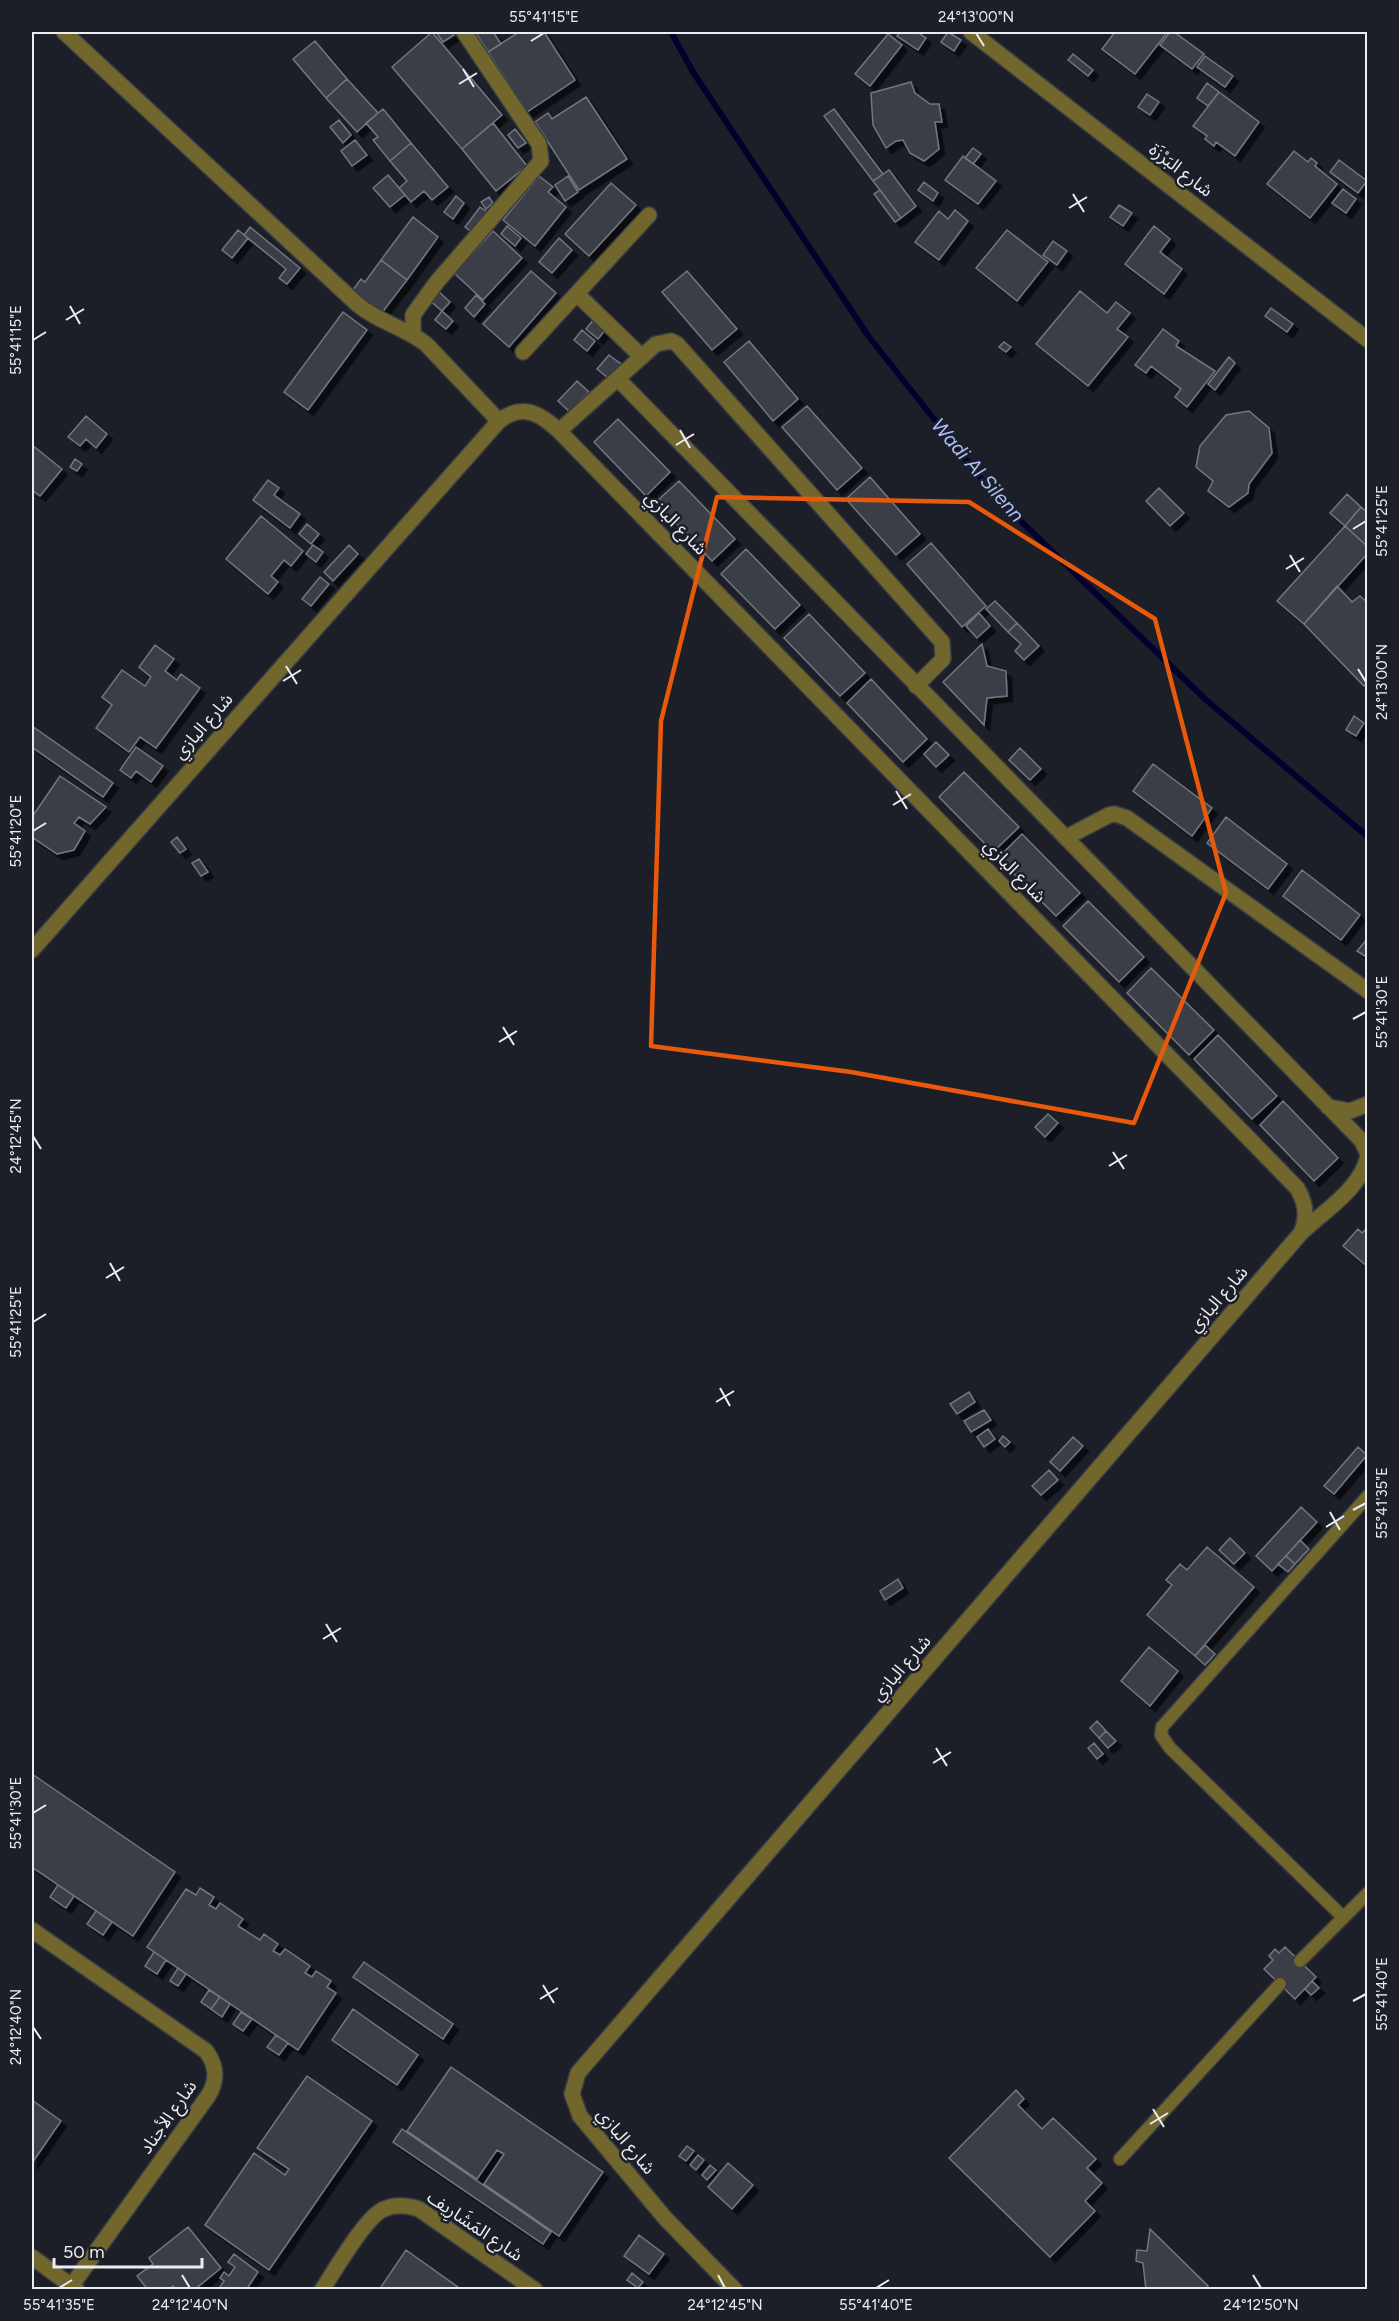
<svg xmlns="http://www.w3.org/2000/svg" width="1399" height="2321" font-family="Figtree,'Noto Sans Arabic',sans-serif">
<defs>
<filter id="shadow"><feDropShadow dx="5.5" dy="5.5" stdDeviation="0" flood-color="#0009"/></filter>
</defs>
<rect width="100%" height="100%" fill="#1c1f27"/>
<g fill="none" stroke-linecap="round" stroke-linejoin="round">
<path stroke="#03002e" stroke-width="6" d="M671,32L693,72L869,337L995,496L1205,699L1368,837"/>
</g>
<path fill="#3a3e47" stroke="#737681" stroke-width="1.5" filter="url(#shadow)" d="M432,32L502,115L462,149L392,67Z
M436,32H452L454,35L443,42Z
M475,32H493L501,44L488,52Z
M519,32H544L575,80L527,112L488,52Z
M900,32H917L926,38L918,50L897,36Z
M948,32L961,40L954,51L941,42Z
M1115,32H1163L1166,34L1135,74L1102,49Z
M1170,32H1174L1204,54L1192,69L1160,45Z
M888,34L902,45L870,86L855,74Z
M315,41L347,79L326,98L293,59Z
M1073,54L1093,70L1088,76L1068,60Z
M1205,56L1233,76L1225,87L1197,67Z
M347,79L378,113L357,132L326,98Z
M911,82L915,93L930,104H939L942,122H935L939,149L924,161L910,153L903,140L896,141L886,148L873,125L871,93Z
M1207,83L1219,92L1208,106L1197,98Z
M1219,92L1259,122L1235,156L1216,142L1214,146L1205,139L1207,136L1193,126Z
M1147,94L1159,102L1150,115L1138,107Z
M586,97L627,159L579,190L535,122L548,113L552,119Z
M383,109L411,143L390,161L373,140L378,137L366,123Z
M834,109L883,174L873,181L824,116Z
M339,120L351,135L343,143L330,127Z
M493,123L527,166L496,191L462,149Z
M515,129L526,143L518,148L508,135Z
M355,140L367,155L352,166L341,151Z
M411,143L448,187L432,200L424,191L411,202L399,188L407,181L390,161Z
M973,148L981,154L973,164L965,158Z
M1294,151L1308,162L1311,158L1317,163L1315,166L1337,184L1310,218L1267,184Z
M963,156L996,181L978,204L945,180Z
M1339,160L1367,181L1358,193L1330,172Z
M889,170L916,206L901,218L873,181Z
M388,175L405,195L390,207L373,188Z
M539,176L553,187L548,192L566,207L535,246L503,220Z
M568,176L578,192L565,201L555,185Z
M924,182L938,193L933,201L918,190Z
M611,183L636,205L589,256L565,234Z
M1343,189L1356,199L1346,213L1332,203Z
M880,190L901,218L895,222L874,194Z
M456,196L464,203L453,219L444,212Z
M489,197L493,203L486,209L481,202Z
M1119,205L1132,213L1123,226L1110,217Z
M480,207L487,212L472,232L465,227Z
M955,210L968,221L939,260L915,242L939,211L948,219Z
M413,217L438,237L407,280L381,260Z
M507,226L521,238L515,246L501,234Z
M1154,226L1170,239L1160,252L1182,269L1164,294L1125,264Z
M250,227L300,268L287,284L279,278L286,269L244,235Z
M238,230L248,238L232,258L222,250Z
M1007,230L1048,262L1017,301L976,268Z
M493,231L522,258L483,300L454,273Z
M559,238L572,250L552,273L539,262Z
M1053,241L1067,251L1057,265L1043,255Z
M381,260L407,280L381,314L352,291L361,279L365,282Z
M531,271L556,293L509,347L483,324Z
M687,271L737,329L712,350L662,292Z
M438,291L450,302L442,311L429,300Z
M1080,291L1107,313L1116,302L1130,313L1117,329L1128,337L1088,386L1036,344Z
M476,295L485,304L474,317L465,308Z
M1271,308L1293,324L1287,332L1265,316Z
M442,311L453,321L446,329L435,320Z
M343,312L367,330L308,410L284,392Z
M594,319L606,329L598,339L586,329Z
M1163,329L1179,341L1176,346L1215,371L1187,407L1175,397L1181,389L1151,366L1146,373L1135,365Z
M582,330L595,341L587,351L574,340Z
M749,341L798,399L773,421L724,362Z
M1004,342L1011,347L1006,352L999,347Z
M609,355L621,364L609,379L597,369Z
M1229,357L1235,363L1215,390L1208,384Z
M577,381L589,392L570,412L558,401Z
M807,406L862,468L837,490L782,427Z
M1249,411L1269,428L1272,453L1249,484L1248,493L1229,507L1208,491L1213,481L1196,467L1200,446L1226,415Z
M86,416L107,434L96,448L86,439L80,446L68,437Z
M618,419L670,472L646,496L594,442Z
M32,445L62,469L40,496L32,490Z
M75,459L82,464L77,471L70,467Z
M870,477L920,534L896,555L846,499Z
M268,480L279,488L274,495L300,514L290,528L253,500Z
M679,481L735,539L712,561L656,502Z
M1159,488L1184,513L1170,526L1146,501Z
M1347,494L1361,507L1345,526L1330,513Z
M1361,507L1368,513V547L1345,526Z
M261,516L303,551L291,566L284,560L271,576L278,582L268,594L226,559Z
M307,524L319,534L311,544L299,534Z
M1345,526L1368,547V553L1304,624L1277,601Z
M931,543L986,606L962,627L907,564Z
M313,545L323,552L316,562L306,554Z
M349,545L358,554L333,581L324,572Z
M746,549L800,605L775,629L721,574Z
M320,577L329,584L311,606L302,599Z
M1337,586L1352,602L1360,596L1368,603V686H1364L1304,624Z
M995,601L1017,623L1008,632L986,609Z
M979,613L990,626L977,638L966,626Z
M809,614L865,673L840,696L784,638Z
M1017,623L1039,646L1024,660L1015,651L1021,644L1008,632Z
M982,644L987,666L1006,671L1007,696L987,698L984,725L943,682Z
M155,645L174,659L165,671L177,680L181,674L200,688L156,748L140,737L129,752L96,728L112,705L102,697L122,670L145,686L151,677L139,667Z
M871,679L927,739L903,762L847,703Z
M1354,716L1364,723L1356,736L1346,730Z
M32,726L113,783L103,797L32,747Z
M936,742L949,755L936,767L924,754Z
M136,747L163,766L151,782L136,771L131,778L120,770Z
M1020,748L1041,769L1030,780L1009,760Z
M1153,764L1212,808L1192,836L1133,791Z
M964,772L1019,827L993,852L939,797Z
M60,776L106,807L90,824L79,817L74,823L85,831L74,850L57,854L32,837V817Z
M1226,817L1287,864L1268,889L1207,843Z
M1022,834L1080,893L1056,916L998,858Z
M177,837L186,849L180,853L171,842Z
M199,859L208,872L201,876L192,863Z
M1302,870L1360,915L1341,940L1283,896Z
M1088,901L1144,957L1119,982L1063,926Z
M1368,938V958L1357,951Z
M1151,968L1214,1030L1189,1055L1127,993Z
M1218,1035L1277,1096L1252,1119L1194,1059Z
M1283,1101L1338,1158L1314,1181L1260,1125Z
M1048,1114L1058,1123L1045,1137L1035,1127Z
M1368,1227V1267L1343,1246L1358,1229L1362,1233Z
M969,1392L975,1402L957,1414L950,1404Z
M984,1410L991,1420L971,1432L964,1421Z
M988,1429L995,1439L984,1447L977,1437Z
M1003,1436L1010,1442L1005,1447L999,1441Z
M1073,1437L1083,1446L1060,1471L1050,1462Z
M1358,1447L1367,1455L1334,1494L1324,1486Z
M1049,1470L1058,1480L1041,1495L1032,1486Z
M1301,1507L1317,1522L1272,1571L1256,1556Z
M1230,1538L1245,1553L1234,1564L1219,1550Z
M1300,1540L1309,1549L1295,1564L1286,1556Z
M1207,1547L1254,1587L1195,1656L1147,1615L1172,1585L1166,1580L1180,1564L1187,1570Z
M1286,1556L1295,1564L1288,1572L1278,1564Z
M898,1579L903,1588L885,1600L880,1591Z
M1205,1645L1215,1654L1205,1665L1195,1656Z
M1149,1647L1178,1671L1150,1706L1121,1681Z
M1097,1721L1106,1731L1099,1738L1090,1728Z
M1106,1731L1116,1741L1108,1748L1099,1738Z
M1094,1743L1103,1754L1097,1759L1088,1748Z
M32,1774L175,1872L133,1936L32,1867Z
M58,1885L74,1896L66,1908L50,1897Z
M200,1888L214,1897L209,1905L216,1909L220,1903L243,1919L238,1926L260,1940L264,1934L278,1944L273,1951L280,1955L285,1949L310,1966L305,1973L312,1977L316,1971L331,1981L327,1987L336,1993L298,2050L147,1947L186,1889L196,1895Z
M96,1911L112,1922L103,1935L87,1924Z
M1285,1947L1316,1977L1295,1999L1264,1969L1273,1960L1269,1956L1275,1949L1279,1953Z
M154,1952L166,1960L157,1974L145,1966Z
M364,1962L453,2024L443,2039L353,1977Z
M178,1968L186,1974L178,1986L170,1981Z
M1312,1981L1319,1988L1311,1995L1305,1989Z
M209,1990L220,1997L211,2009L201,2002Z
M220,1997L230,2004L222,2017L211,2009Z
M353,2009L418,2055L397,2085L332,2040Z
M241,2012L252,2019L243,2031L233,2024Z
M276,2035L288,2043L279,2055L267,2047Z
M451,2067L603,2172L559,2236L484,2184L504,2154L497,2150L477,2179L407,2131Z
M307,2076L372,2121L269,2270L205,2225L254,2153L285,2175L289,2169L257,2148Z
M1016,2090L1024,2099L1018,2105L1042,2129L1053,2118L1096,2159L1087,2168L1102,2183L1085,2201L1095,2211L1050,2257L949,2158Z
M32,2100L61,2121L32,2163Z
M402,2129L551,2232L543,2244L393,2142Z
M687,2146L694,2151L686,2161L679,2156Z
M698,2155L704,2160L696,2170L690,2165Z
M728,2163L753,2185L732,2209L708,2187Z
M710,2165L716,2170L707,2180L702,2175Z
M188,2227L221,2268L194,2290H176L173,2286L169,2290H148L137,2276L153,2264L149,2258Z
M1150,2229L1208,2286L1206,2290H1146L1143,2263L1136,2261L1137,2250L1147,2251Z
M639,2235L664,2254L649,2274L624,2256Z
M406,2250L462,2290H379Z
M234,2254L258,2272L246,2290H218L224,2281L220,2278L224,2272L229,2276L235,2267L228,2262Z
M632,2273L643,2282L638,2288L627,2280Z"/>
<g fill="none" stroke-linecap="round" stroke-linejoin="round">
<g stroke="#393c44" stroke-width="15">
<path id="lane" d="M1343,1917L1170,1748L1161,1735L1162,1727L1368,1496
M1300,1961L1368,1893
M1120,2159L1280,1984"/>
</g>
<g stroke="#393c44" stroke-width="18">
<path id="street" d="M64,32L357,304C378,322 404,327 426,344L499,421
M971,32L1368,340
M577,294L642,357
M413,333V315L436,283L541,161L539,144L464,32
M523,352L649,215
M618,379L1362,1141L1368,1154
M559,431L656,344L671,341L677,344L942,642L943,659L916,686
M1067,837L1109,815L1115,814L1127,818L1368,991
M32,950L499,421C522,403 540,413 559,431L1297,1188C1306,1203 1308,1217 1301,1233L578,2073L572,2094L580,2116L665,2218L735,2290
M1328,1107L1350,1111L1368,1104
M1301,1233C1324,1211 1363,1187 1368,1155
M32,1930L206,2051C217,2066 218,2080 208,2096L72,2285
M32,2257L77,2290
M322,2290C335,2270 364,2220 382,2210C394,2204 407,2205 419,2209L535,2290"/>
</g>
<use href="#lane" stroke="#71662c" stroke-width="12"/>
<use href="#street" stroke="#71662c" stroke-width="15"/>
</g>
<path fill="none" stroke="#e8590c" stroke-width="4.5" stroke-linejoin="round" d="M717,497L969,502L1155,619L1226,893L1134,1123L851,1072L651,1046L661,721Z"/>
<path fill="none" stroke="#ebedf3" stroke-width="2" d="M976,33L984,46M531,41L544,33M463,69L474,87M459,84L477,73M1073,194L1084,212M1069,208L1087,197M70,306L80,324M66,320L84,309M33,340L46,332M680,430L690,448M676,445L694,434M1353,529L1366,521M1290,555L1300,572M1286,569L1304,558M286,666L297,684M1358,669L1366,682M283,681L301,670M896,791L907,809M893,805L911,794M33,831L46,823M1353,1019L1366,1012M503,1027L514,1045M499,1042L517,1031M33,1136L41,1149M1113,1152L1124,1169M1109,1166L1127,1155M110,1263L120,1281M106,1278L124,1267M33,1322L46,1314M720,1388L730,1406M716,1402L734,1391M1353,1510L1366,1503M1330,1512L1340,1530M1326,1527L1344,1516M326,1624L337,1642M323,1639L341,1628M936,1748L947,1766M933,1763L951,1752M33,1813L46,1805M543,1985L554,2003M540,1999L558,1988M1353,2001L1366,1994M33,2027L41,2039M1153,2109L1164,2127M1150,2124L1168,2113M182,2275L190,2288M718,2275L725,2288M1253,2275L1261,2288M59,2288L72,2280M876,2288L889,2280"/>
<g text-anchor="middle" dominant-baseline="central" stroke-width="5" stroke-linejoin="round" paint-order="stroke">
<g font-size="18" fill="#ebedf3" stroke="#1c1f27">
<text transform="translate(1181 170) rotate(38)">شارع البَرْزَة</text>
<text transform="translate(676 523) rotate(46)">شارع البازي</text>
<text transform="translate(203 726) rotate(-49)">شارع البازي</text>
<text transform="translate(1015 871) rotate(46)">شارع البازي</text>
<text transform="translate(1218 1299) rotate(-49)">شارع البازي</text>
<text transform="translate(901 1668) rotate(-49)">شارع البازي</text>
<text transform="translate(168 2117) rotate(-55)">شارع الأجناد</text>
<text transform="translate(626 2141) rotate(50)">شارع البازي</text>
<text transform="translate(475 2226) rotate(34)">شارع المَشَارِيف</text>
</g>
<g font-size="20" font-style="italic" fill="#abbffa" stroke="#1c1f27">
<text transform="translate(978 470) rotate(49)">Wadi Al Silenn</text>
</g>
</g>
<rect width="1399" height="2321" fill="none" stroke="#1c1f27" stroke-width="66"/>
<path d="M54 2258v9h148v-9" fill="none" stroke="#ebedf3" stroke-width="3"/>
<text x="63" y="2258" font-size="18" fill="#ebedf3" stroke="#1c1f27" stroke-width="4.5" paint-order="stroke">50 m</text>
<rect x="33" y="33" width="1333" height="2255" fill="none" stroke="#ebedf3" stroke-width="2"/>
<g font-size="15" text-anchor="middle" fill="#ebedf3">
<text x="544" y="22">55°41'15"E</text>
<text x="976" y="22">24°13'00"N</text>
<text transform="translate(16 340) rotate(-90)" y="5">55°41'15"E</text>
<text transform="translate(1382 521) rotate(-90)" y="5">55°41'25"E</text>
<text transform="translate(1382 682) rotate(-90)" y="5">24°13'00"N</text>
<text transform="translate(16 831) rotate(-90)" y="5">55°41'20"E</text>
<text transform="translate(1382 1012) rotate(-90)" y="5">55°41'30"E</text>
<text transform="translate(16 1136) rotate(-90)" y="5">24°12'45"N</text>
<text transform="translate(16 1322) rotate(-90)" y="5">55°41'25"E</text>
<text transform="translate(1382 1503) rotate(-90)" y="5">55°41'35"E</text>
<text transform="translate(16 1813) rotate(-90)" y="5">55°41'30"E</text>
<text transform="translate(1382 1994) rotate(-90)" y="5">55°41'40"E</text>
<text transform="translate(16 2027) rotate(-90)" y="5">24°12'40"N</text>
<text x="59" y="2310">55°41'35"E</text>
<text x="190" y="2310">24°12'40"N</text>
<text x="725" y="2310">24°12'45"N</text>
<text x="876" y="2310">55°41'40"E</text>
<text x="1261" y="2310">24°12'50"N</text>
</g>
</svg>
